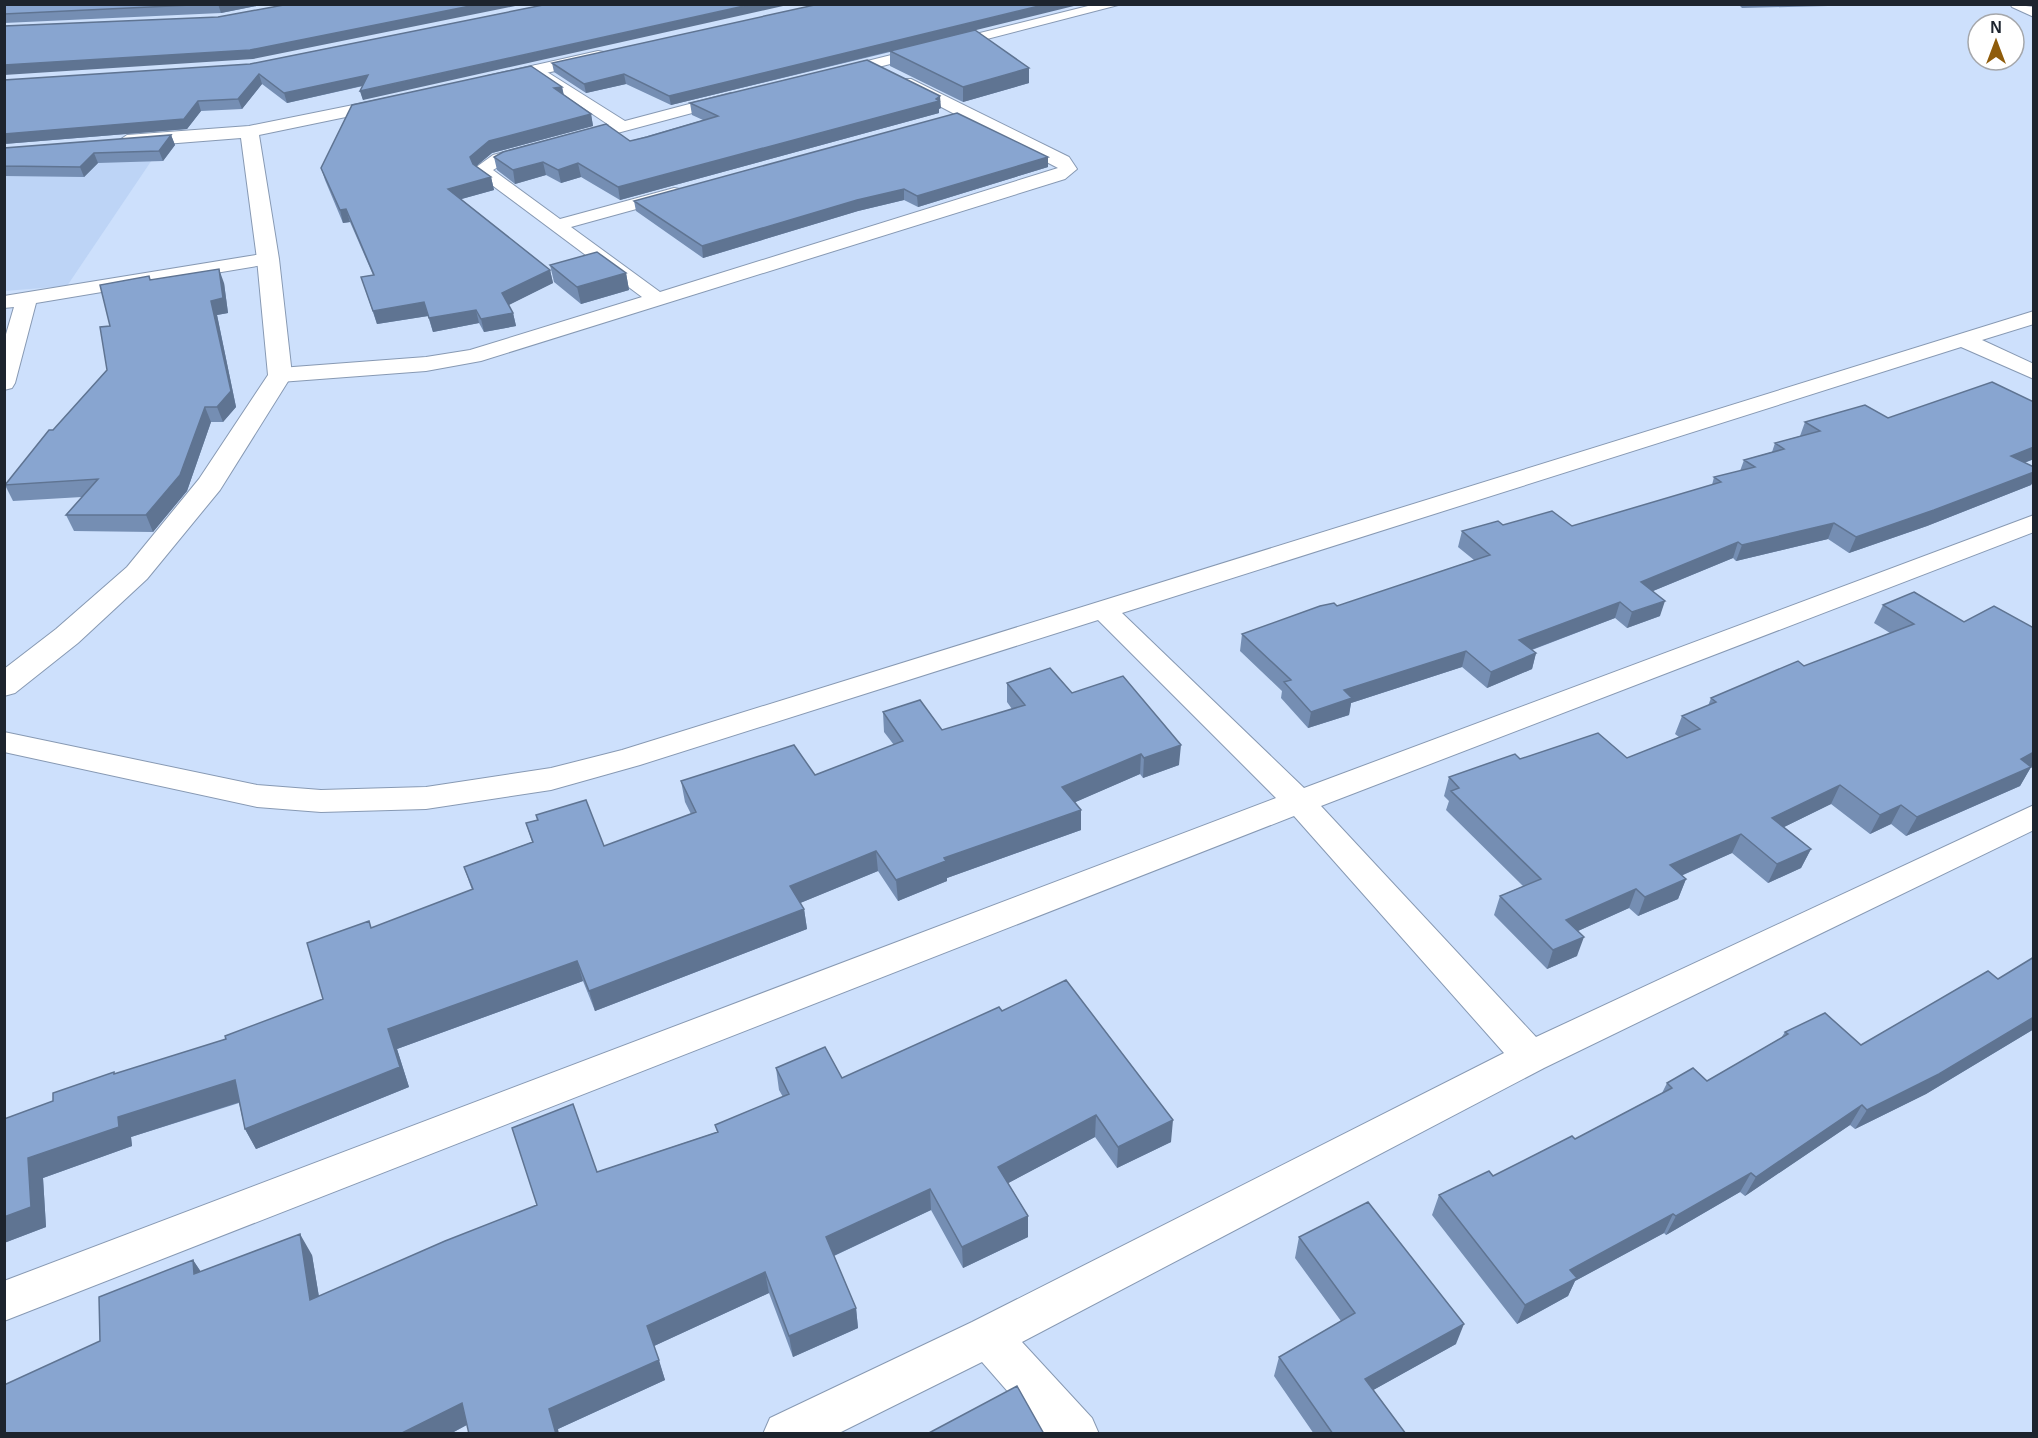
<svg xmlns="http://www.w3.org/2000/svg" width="2038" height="1438" font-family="Helvetica,sans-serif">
<rect width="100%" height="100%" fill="#cde0fc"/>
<path fill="#bdd4f6" d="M162,145L67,286L5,291V155Z"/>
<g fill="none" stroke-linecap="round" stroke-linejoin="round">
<g stroke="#8799b3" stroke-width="2">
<path id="minor" d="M1096,4H1122L836,78L828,73L831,70Z
M2010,4L2034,7V17L2012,7Z
M536,65L625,121L731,93L739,98L737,101L505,163L493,170L560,219L674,188L680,189L683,193L680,197L571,227L660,292L1058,168L899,85L897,82L899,79H911L1069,157L1077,169L1065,179L481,361L426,371L280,382L272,380L269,375L272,370L280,368L426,357L470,350L642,297L477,174L475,168L493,155L609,125L531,73L528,70L531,67Z
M268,253L278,259L275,263L36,303L15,383L12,388L4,390V341L14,307L4,308V296Z
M2034,311V324L1982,340L2034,364V379L1961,347L1122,613L1304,788L2034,515V532L1321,806L1536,1037L2034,805V830L1544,1068L1022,1342L1092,1418L1099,1434H1045L982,1362L837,1434H763L770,1418L972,1322L1504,1053L1294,816L4,1321V1281L1276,798L1098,620L640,765L551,790L426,809L321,812L257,807L4,752V732L257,785L321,790L426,787L551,768L622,750Z"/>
</g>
<g stroke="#8799b3" stroke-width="2">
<path id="tertiary" d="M598,51L604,52L606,56L604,60L493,85L484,80L487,76Z
M393,97L399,98L402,102L399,106L259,135L279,259L292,375L220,490L147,579L78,643L15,693L4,696V669L56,629L127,567L199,479L268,375L257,259L241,138L127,147L118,141L127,135L249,126Z"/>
</g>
<use href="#minor" fill="#fff" fill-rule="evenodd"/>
<use href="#tertiary" fill="#fff" fill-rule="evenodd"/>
</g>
<path fill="#758eb3" d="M4,4H266L221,13L4,23Z
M548,4L363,100L360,91L363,86L287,103L262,84L242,109L201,111L187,129L4,144L250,64Z
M1738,4H1908L1742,8Z
M975,31L1029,68V83L963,102L890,66V52L671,105L626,84L586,93L554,72L552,63Z
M562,87L564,95L591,114L593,126L492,153L476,166L491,177L494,190L461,199L550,270L553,283L508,305L513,313L516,326L484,332L479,323L433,332L428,316L377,324L361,277L373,275L350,222L343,223L325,180L321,168Z
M690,103L941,108L939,109V113L620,200L581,177L561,183L546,175L515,184L497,170L494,157L630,141L703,120L692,115Z
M171,135L175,145L163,161L98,163L84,177L4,176V148Z
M1048,157V167L918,207L904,200L858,211L703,258L636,211L634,201Z
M550,265L626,273L629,290L581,304L554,282Z
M150,280L224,283L228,313L217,315L236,407L223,422H211L187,491L153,532L74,531L66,515L82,497L13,501L5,485L107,370L110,326Z
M2034,402V459L2024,463L2034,467V480L2031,485L1927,526L1849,553L1828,539L1736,561L1733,558L1653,591L1660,616L1627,628L1615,618L1532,650L1536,653L1532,669L1487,688L1462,667L1351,703L1349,715L1308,728L1281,698L1282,691L1240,651L1242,634L1337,606L1474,560L1458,547L1462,531L1503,525L1572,526L1712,485L1714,477L1740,471L1744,460L1772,452L1775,443L1800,436L1805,422L1888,418Z
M1883,605L1964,622L2034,628V765L2031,767L2020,786L1906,836L1891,824L1870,834L1831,804L1784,827L1811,849L1801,868L1768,883L1732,853L1681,876L1686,879L1678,899L1638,916L1629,908L1578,931L1577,956L1547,969L1494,915L1500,896L1523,886L1446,810L1449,801L1444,796L1449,777L1520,759L1627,758L1679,737L1675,734L1682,716L1708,706L1711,698L1804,666L1890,633L1874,623Z
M1007,683L1072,693L1179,765L1143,778L1140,774L1075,802L1081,810V830L947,878V881L898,901L878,871L800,903L804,909L807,929L595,1011L583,981L397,1049L409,1087L256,1149L245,1129L239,1103L131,1137L132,1146L43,1178L46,1227L4,1243L53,1101L114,1072L115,1074L226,1039L323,999L371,928L472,890L464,867L532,842L526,823L537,820L536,815L604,846L691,814L685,802L681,781L815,775L894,745L884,732L883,712L942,730L1012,709L1007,702Z
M2034,957V1029L1926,1094L1855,1129L1850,1125L1745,1196L1740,1192L1666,1235L1664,1233L1575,1281L1568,1296L1517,1324L1432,1215L1439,1195L1493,1176L1575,1139L1662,1093L1667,1083L1707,1081L1781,1038L1785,1032L1861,1045L1998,979Z
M1002,1011L1171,1142L1117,1168L1095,1137L1008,1183L1028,1216V1237L963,1268L931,1210L834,1256L856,1308L858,1328L793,1357L769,1293L654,1346L665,1380L558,1429L467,1425L450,1434H4L100,1341L193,1260L201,1272L312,1255L319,1297L537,1205L597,1172L717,1132L715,1125L783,1097L779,1090L776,1068L842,1078Z
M1299,1237L1456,1344L1373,1390L1406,1434H1314L1274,1376L1279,1357L1341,1321L1295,1258Z"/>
<path fill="#5f7492" d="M218,4H266L221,13Z
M480,4H525L253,59L4,75V65Z
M753,4H792L363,100L360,91Z
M1047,4H1082L671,105L669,96Z
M1029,68V83L963,102V87Z
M259,74L262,84L242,109L238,99Z
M624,74L626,84L586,93L584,84Z
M368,75L370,84L287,103L284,93Z
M562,87L564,98L554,88Z
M940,96L941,108L939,109V113L620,200L618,187L936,99Z
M198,101L201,111L187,129L4,144V134Z
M591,114L593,126L492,153L473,169L470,157L489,141Z
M171,135L175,145L163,161L159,151Z
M94,153L98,163L84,177L80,167Z
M1048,157V167L918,207L917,196Z
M543,162L546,175L515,184L513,170Z
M578,163L581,177L561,183L558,170Z
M491,177L494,190L451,202L448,189Z
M904,189V200L858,211L703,258L702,246L857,200Z
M346,209L350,222L343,223L340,210Z
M219,269L224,283L228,313L217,315L236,407L223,422L217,407L211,301Z
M550,270L553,283L505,307L502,293Z
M626,273L629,290L581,304L577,287Z
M424,302L428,316L377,324L373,311Z
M476,310L479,323L433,332L429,318Z
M513,313L516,326L484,332L481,319Z
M205,407L211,422L187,491L153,532L146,515Z
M2034,447V459L2003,471L2011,456Z
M2034,472V480L2031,485L1927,526L1849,553L1856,537Z
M1834,523L1828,539L1736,561L1742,545Z
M1738,542L1733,558L1636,598L1641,582Z
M1665,601L1660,616L1627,628L1632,612Z
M1620,602L1615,618L1515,656L1519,640Z
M1466,651L1462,667L1351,703L1349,715L1308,728L1311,712L1344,690Z
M1536,653L1532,669L1487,688L1491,672Z
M1181,745L1179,765L1143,778L1144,758Z
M2034,752V765L2031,767L2020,786L1906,836L1917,817Z
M1141,754L1140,774L1062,808V787Z
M1840,785L1831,804L1764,837L1772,818Z
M1901,805L1891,824L1870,834L1880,815Z
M1081,810V830L947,878V881L898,901L896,880L944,858Z
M1741,834L1732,853L1662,884L1670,865Z
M1811,849L1801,868L1768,883L1777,864Z
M876,851L878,871L793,906L790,886Z
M1686,879L1678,899L1638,916L1645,897Z
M1636,889L1629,908L1560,939L1566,920Z
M804,909L807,929L595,1011L589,991Z
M1584,937L1577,956L1547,969L1553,950Z
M577,961L583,981L397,1049L409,1087L256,1149L245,1129L388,1029Z
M2034,1017V1029L1926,1094L1855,1129L1867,1110Z
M235,1080L246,1100L131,1137L132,1146L43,1178L46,1227L4,1243V1217L28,1158L118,1117Z
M1862,1105L1850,1125L1745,1196L1756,1177Z
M1096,1115L1095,1137L999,1188L998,1167Z
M1173,1120L1171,1142L1117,1168L1118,1147Z
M1751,1173L1740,1192L1666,1235L1676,1216Z
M930,1189L931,1210L829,1258L826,1237Z
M1673,1214L1664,1233L1575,1281L1568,1296L1517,1324L1525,1305L1570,1270Z
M1028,1216V1237L963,1268L962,1247Z
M300,1234L312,1255L323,1321L310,1300Z
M193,1260L207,1281L194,1274Z
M765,1272L769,1293L654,1346L647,1326Z
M856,1308L858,1328L793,1357L789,1336Z
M1464,1324L1456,1344L1359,1398L1365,1379Z
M659,1360L665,1380L558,1429L559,1434H556L549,1409Z
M462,1403L472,1422L450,1434H400Z"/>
<path fill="#88a5d0" stroke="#5f7492" stroke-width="1.5" d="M4,4H212L4,14Z
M289,4H480L250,50L4,65V26L218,17Z
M548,4H753L360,91L368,75L284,93L259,74L238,99L198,101L184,119L4,134V80L250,64Z
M819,4H1047L669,96L624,74L584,84L552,63Z
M975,30L1029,68L963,87L890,51Z
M867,60L940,96L936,99L939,101L618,187L578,163L558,170L543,162L513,170L494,157L503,152L606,124L630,141L647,137L718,116L690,103Z
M531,66L562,87L554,88L591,114L489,141L470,157L473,164L491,177L448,189L550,270L502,293L513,313L481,319L476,310L429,318L424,302L373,311L361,277L374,275L346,209L340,210L321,168L352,105Z
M957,113L1048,157L917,196L904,189L857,200L702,246L634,201Z
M171,135L159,151L94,153L80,167L4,166V148Z
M597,252L626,273L577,287L550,265Z
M219,269L223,298L211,301L231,391L217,407H205L180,475L146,515H66L98,479L5,485L49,430H53L107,370L100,327L110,326L100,285L149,276L150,280Z
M1992,382L2034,402V447L2011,456L2034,467V472L1934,510L1856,537L1834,523L1742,545L1738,542L1641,582L1665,601L1632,612L1620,602L1519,640L1536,653L1491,672L1466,651L1344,690L1352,698L1311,712L1284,682L1291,680L1242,634L1320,606L1334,603L1337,606L1490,555L1462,531L1498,521L1503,525L1552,511L1572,526L1721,482L1714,477L1755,467L1744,460L1784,449L1775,443L1820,431L1805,422L1865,405L1888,418Z
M1914,592L1964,622L1994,606L2034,628V752L2021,759L2031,767L1917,817L1901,805L1880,815L1840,785L1772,818L1811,849L1777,864L1741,834L1670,865L1686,879L1645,897L1636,889L1566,920L1584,937L1553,950L1500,896L1541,879L1451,791L1459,788L1449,777L1515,754L1520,759L1598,733L1627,758L1700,729L1682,716L1716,702L1711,698L1798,661L1804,666L1914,624L1883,605Z
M1050,668L1072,693L1123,676L1181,745L1144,758L1141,754L1062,787L1081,810L944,858L946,861L896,880L876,851L790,886L804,909L589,991L577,961L388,1029L400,1067L245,1129L235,1080L118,1117L119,1127L28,1158L31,1207L4,1217V1119L53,1101V1093L114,1072V1074L226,1039L225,1036L323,999L307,943L369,921L371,928L473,889L464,867L533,842L526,823L538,820L536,815L586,800L604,846L696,812L681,781L794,745L815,775L903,741L883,712L920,700L942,730L1025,705L1007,683Z
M2034,957V1017L1939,1074L1867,1110L1862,1105L1756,1177L1751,1173L1676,1216L1673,1214L1570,1270L1577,1278L1525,1305L1439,1195L1489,1171L1493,1176L1572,1136L1575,1139L1672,1088L1667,1083L1693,1068L1707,1081L1788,1034L1785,1032L1825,1013L1861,1045L1988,971L1998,979Z
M1066,980L1173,1120L1118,1147L1096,1115L998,1167L1028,1216L962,1247L930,1189L826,1237L856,1308L789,1336L765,1272L647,1326L659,1360L549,1409L556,1434H469L462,1403L400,1434H4V1385L100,1341L99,1297L193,1260L194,1274L300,1234L310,1300L445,1241L537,1205L512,1128L573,1104L597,1172L718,1132L715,1125L789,1094L776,1068L825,1047L842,1078L999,1007L1002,1011Z
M1368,1202L1464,1324L1365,1379L1406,1434H1333L1279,1357L1355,1313L1299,1237Z
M1017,1386L1044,1434H927Z"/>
<rect width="2038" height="1438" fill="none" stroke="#1d242e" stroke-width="12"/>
<g transform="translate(1996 42)"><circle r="28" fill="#ffffff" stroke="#a5a7ab" stroke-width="1.5"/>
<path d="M0-4.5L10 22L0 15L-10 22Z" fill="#8f5c0b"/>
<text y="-9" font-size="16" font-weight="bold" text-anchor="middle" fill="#1d242e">N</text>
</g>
</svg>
